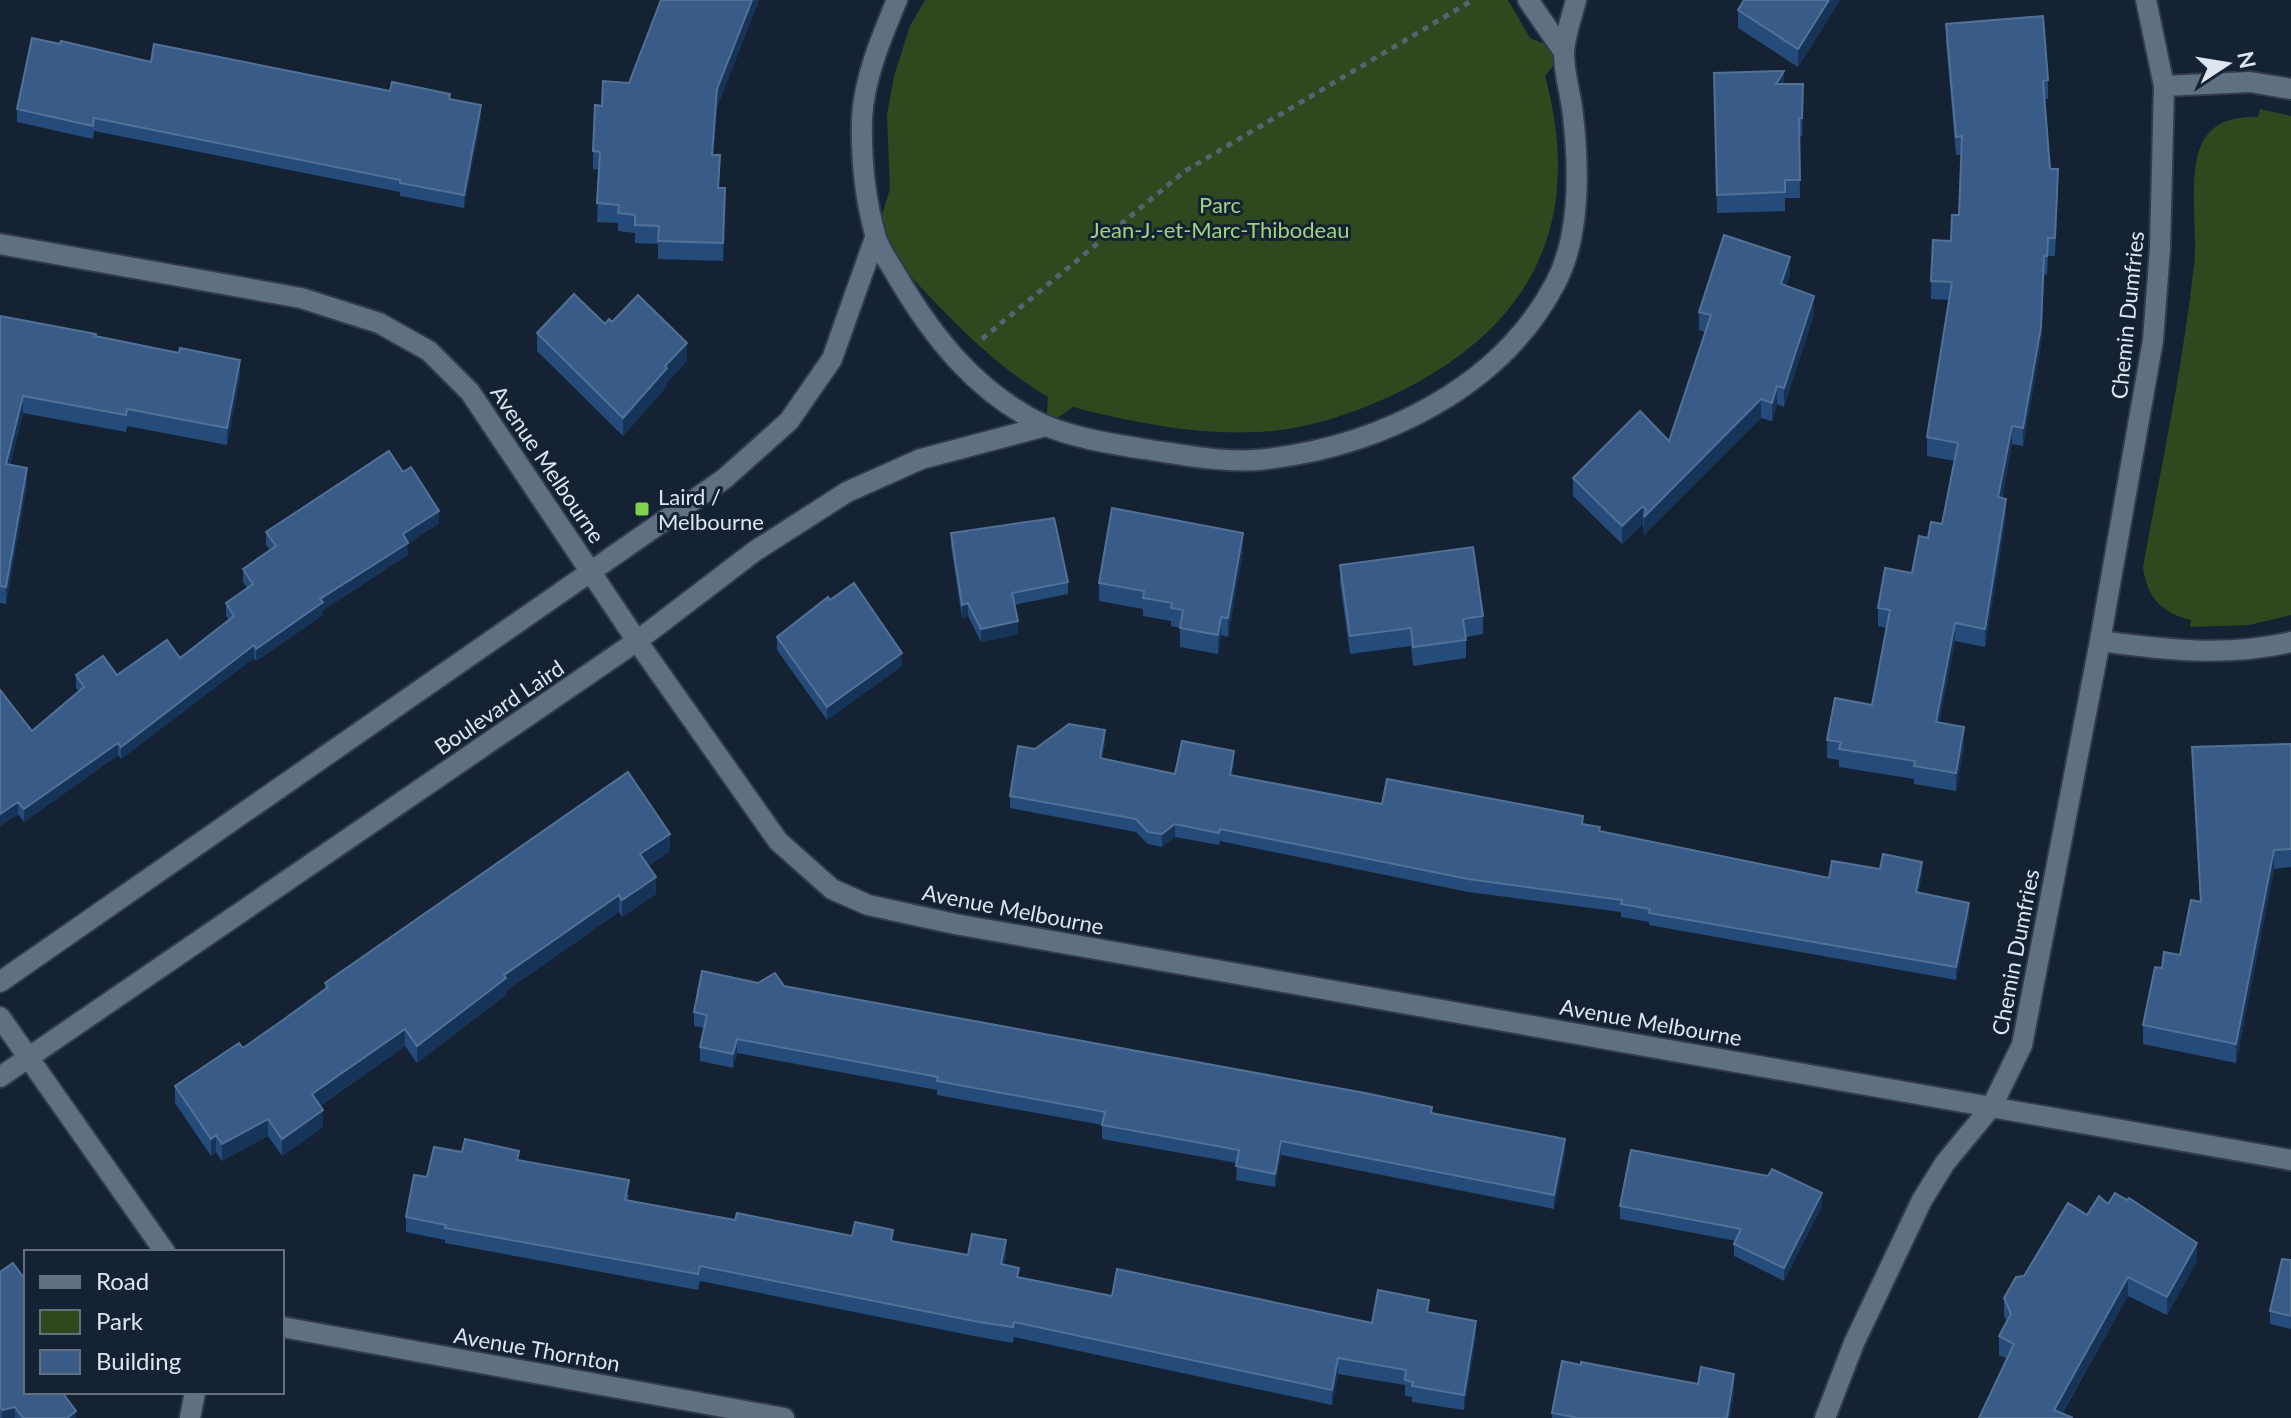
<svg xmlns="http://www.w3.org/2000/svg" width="2291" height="1418" font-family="Lato,sans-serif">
<rect width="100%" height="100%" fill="#152233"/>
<path fill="#2e491d" d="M925,0H1508L1530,38L1564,52L1545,76C1585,223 1532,327 1397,393C1355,413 1306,430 1258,432C1196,435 1134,423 1073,407L1046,426L1048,397C979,356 930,296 875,238L890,189L887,114L894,76L910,26Z
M2260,109L2291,116V615L2249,625L2190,627L2191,620C2161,613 2147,597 2143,567C2161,467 2183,366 2194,265C2198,231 2187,174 2202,143C2213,121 2235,116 2258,117Z"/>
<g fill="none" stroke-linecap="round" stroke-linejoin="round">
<g stroke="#323b49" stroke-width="24">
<path id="minor" d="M897,0C882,36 864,78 862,118C861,155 865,198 875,234C878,249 890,263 897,276C933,338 978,394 1044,425C1074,438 1113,444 1144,449C1184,455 1228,464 1267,459C1382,445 1500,388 1555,284C1581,236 1579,168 1573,115C1571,95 1564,74 1564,54C1564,37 1572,17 1576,0
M1528,0L1564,52
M2164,86L2250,82L2291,89
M0,244L301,298L379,323L429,351L470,392L637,641L778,841L832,889L868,905L955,924L2291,1160
M2100,641C2166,650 2226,657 2291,642
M0,982L724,479L789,421L832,359L875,238
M0,1017L165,1252
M0,1077L637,641L755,551L847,492L921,459L1046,426
M282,1327L784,1418
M190,1418L195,1392
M1825,1418L1854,1343L1922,1200L1945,1163L1992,1106L2022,1045L2100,641L2153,340L2160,249L2164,86L2146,0"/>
</g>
<path stroke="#576372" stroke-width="5" stroke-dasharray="6 6" stroke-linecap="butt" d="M982,339L1185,171L1473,0"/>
<use href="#minor" stroke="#607083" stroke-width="20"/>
</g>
<path fill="#244b7a" d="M661,0H759L717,107L713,155L719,188L725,206L723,261L658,259V244L635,243V233L618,231V223L597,222L599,170L593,169V151L602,106L629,83Z
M1840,0L1798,67L1738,28V10Z
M1946,24L2048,80V99H2044L2050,169L2058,188L2055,256H2048L2047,275L2044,274L2041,345L2023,446L2012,444L2002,498L2006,517L1985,647L1955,641L1939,722L1964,746L1956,791L1914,784V779L1839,767V760L1827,758V740L1872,705L1886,628L1878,626V608L1912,573L1928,538L1942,524L1955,461L1927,456V437L1949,300L1931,299V281L1951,241L1959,215L1961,155H1956L1946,42Z
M60,44L151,62L450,99L481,118L464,208L400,196V192L94,131L93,139L17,122V109Z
M1714,73L1784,84H1803L1802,136H1799L1800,198H1785V211L1717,213Z
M1790,275L1786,286L1814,314L1784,407L1777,404L1772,421L1761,418L1644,535L1643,524L1622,544L1573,496V478L1669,441L1705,332L1699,330V312Z
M0,316L96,337L240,377L227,445L127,426L126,432L23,413L10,465L27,485L6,604L0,603Z
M612,322L687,361L667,382V386L623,436L537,351V333Z
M439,523L408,544V555L323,610V615L256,661L254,658L121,759L118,755L24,822L18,814L0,826V690L32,731L79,692L76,688V675H117L180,658L229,620L226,616V603L247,588L243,582V569L270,550L266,545V532Z
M951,533L1068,582V594L1014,605L1018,634L981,642L968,616L962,618L951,546Z
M1243,551L1228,637L1221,635L1218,654L1180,647V628L1171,626V621L1143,616V609L1099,601V583Z
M1340,565L1483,616V634L1466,637V658L1413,666L1411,646L1350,654L1340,583Z
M830,600L902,666L827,720L777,650V637Z
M1105,743L1102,759L1175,774L1234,764L1232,775L1382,804L1583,824L1600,831L1829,878L1880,869L1922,874L1918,893L1969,915L1956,980L1649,925V922L1621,917V912L1468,892L1220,841L1219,845L1175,837L1162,847L1148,844L1136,832L1010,808V796L1035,749Z
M2291,744V867L2274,869L2236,1063L2143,1044V1025L2162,968L2180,955L2200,902L2192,747Z
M670,851L648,866L656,894L622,917L619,912L506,991V995L417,1063L405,1046L320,1106L323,1127L282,1156L268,1136L222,1161L216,1152L211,1156L175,1103V1086L243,1048L283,1020L325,990V983Z
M758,983L784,986L1432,1114L1565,1153L1554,1209L1281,1155L1275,1187L1236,1180L1237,1163L1102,1139V1125L937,1095V1090L737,1053L733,1068L700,1061V1047L704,1028L694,1026V1012Z
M519,1160L629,1195L628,1200L735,1220L893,1241L968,1255L1006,1256L1004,1265L1019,1277L1112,1296L1372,1323L1429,1313L1476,1337L1464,1410L1412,1402V1397L1405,1396V1385L1338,1374L1332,1405L1014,1337L1013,1343L979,1337L700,1281L698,1290L445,1243V1240L406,1232V1217L427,1177Z
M2108,1204L2197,1261L2167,1315L2128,1296L2062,1414L1979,1418L2007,1359L1999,1355V1336L2007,1322L2004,1316V1298L2024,1276L2087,1215Z
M1620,1206H1822L1784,1281L1734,1256V1244L1736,1241L1620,1219Z
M2291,1260V1329L2270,1324V1311Z
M0,1272L26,1392L76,1418H0Z
M1581,1365L1734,1392L1730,1418H1552V1413Z"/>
<path fill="#163358" d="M752,0H759L717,107L712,174L717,89Z
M1829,0H1840L1798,67V49Z
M1784,71V89L1776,84Z
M481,105V118L464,208V195Z
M2044,256L2041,345L2023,446V428Z
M1790,257V275L1781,303V284Z
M1814,296V314L1784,407V388Z
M687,343V361L667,382V386L623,436V418L665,366Z
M240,360V377L227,445V428Z
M1777,386V404L1772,421V403Z
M23,396V413L6,481V464Z
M1761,399V418L1644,535V517Z
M2012,426V444L1998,515V497Z
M27,468V485L6,604V587Z
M2006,499V517L1985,647V629Z
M1643,506V524L1622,544V526Z
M439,511V523L408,544V555L323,610V615L256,661V649L403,534Z
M1243,533V551L1228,637V618Z
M968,603V616L962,618V605Z
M1221,617V635L1218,654V635Z
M1018,621V634L981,642V629Z
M1955,623V641L1936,740V722Z
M254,645V658L121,759V747Z
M902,653V666L827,720V707Z
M1964,727V746L1956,791V773Z
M1105,730V743L1100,771V758Z
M118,743V755L24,822V809Z
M1234,751V764L1230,787V775Z
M18,802V814L0,826V814Z
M1175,824V837L1162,847V834Z
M670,834V851L640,871V854Z
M2274,850V869L2236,1063V1044Z
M1922,862V874L1916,905V892Z
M656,877V894L622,917V900Z
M619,895V912L506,991V995L417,1063V1046L504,975Z
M1969,903V915L1956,980V967Z
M405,1029V1046L312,1111V1094Z
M737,1039V1053L733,1068V1054Z
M323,1110V1127L282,1156V1139Z
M268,1119V1136L222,1161V1144Z
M216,1135V1152L211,1156V1139Z
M1565,1139V1153L1554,1209V1195Z
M1281,1141V1155L1275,1187V1174Z
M1822,1193V1206L1784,1281V1268Z
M1006,1240V1256L1001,1280V1264Z
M2197,1243V1261L2167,1315V1297Z
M2128,1277V1296L2059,1418L2054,1410Z
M1476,1321V1337L1464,1410V1395Z
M1338,1358V1374L1332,1405V1390Z
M1734,1374V1392L1730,1418H1727Z
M15,1407V1418H2V1410Z
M76,1411V1418H67Z"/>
<path fill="#385b87" stroke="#517197" stroke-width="2" d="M661,0H752L717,89L712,155H720L718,188H725L723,243L658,241L659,226L635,225V215L618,213L619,205L597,203L600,152L593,151L595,105L602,106L603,81L629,83Z
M1744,0H1829L1798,49L1738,10Z
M2043,16L2048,80L2043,81L2050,169H2058L2055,238H2048L2047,256H2044L2041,327L2023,428L2012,426L1998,497L2006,499L1985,629L1955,623L1936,722L1964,727L1956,773L1914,766L1915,761L1839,749L1841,742L1827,740L1835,698L1872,705L1890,610L1878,608L1885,568L1912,573L1919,536L1928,538L1931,522L1942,524L1958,443L1927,437L1952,282L1931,281L1933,240L1951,241L1952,215H1959L1962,136L1956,137L1946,24Z
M32,38L60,44L61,41L151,62L154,44L390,91L392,82L450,94L449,99L481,105L464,195L400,183V180L94,118L93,126L17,109Z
M1784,71L1776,84H1803L1802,118H1799L1800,180H1785V192L1717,195L1714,73Z
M1724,235L1790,257L1781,284L1814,296L1784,388L1777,386L1772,403L1761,399L1644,517L1646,510L1643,506L1622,526L1573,478L1640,411L1669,441L1711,315L1699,312Z
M574,294L605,324L609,319L612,322L638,295L687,343L665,366L667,368L623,418L537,333Z
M0,316L96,334L95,336L179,353L180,348L240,360L227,428L127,409L126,415L23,396L6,464L27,468L6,587L0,586Z
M389,451L403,472L411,467L439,511L403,534L408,543L320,599L323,602L256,649L254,645L121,747L118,743L24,809L18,802L0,814V690L32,731L84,687L76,675L103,656L117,675L167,640L180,658L234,616L226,603L253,584L243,569L276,546L266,532Z
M1112,508L1243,533L1228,618L1221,617L1218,635L1180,628L1183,610L1171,608L1172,603L1143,598L1144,591L1099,583Z
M1054,518L1068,582L1012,593L1018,621L981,629L968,603L962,605L951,533Z
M1473,547L1483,616L1463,619L1466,640L1413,647L1411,628L1350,636L1340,565Z
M854,583L902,653L827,707L777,637L828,597L830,600Z
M1069,724L1105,730L1100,758L1175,774L1182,741L1234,751L1230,775L1382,804L1387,779L1583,816L1582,824L1600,827L1599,831L1829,878L1832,861L1880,869L1883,854L1922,862L1916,892L1969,903L1956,967L1649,913L1650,909L1621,904L1622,900L1468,879L1220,829L1219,833L1175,824L1162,834L1148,832L1136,819L1010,796L1018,746L1035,749Z
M2291,744V849L2274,850L2236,1044L2143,1025L2155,967L2162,968L2164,952L2180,955L2191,900L2201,902L2192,747Z
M628,772L670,834L640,854L656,877L622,900L619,895L504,975L506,978L417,1046L405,1029L312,1094L323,1110L282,1139L268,1119L222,1144L216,1135L211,1139L175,1086L239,1043L243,1048L283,1020L328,987L325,983Z
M702,971L758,983L775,973L784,986L1365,1093L1432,1107L1431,1113L1565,1139L1554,1195L1281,1141L1275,1174L1236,1166L1239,1150L1102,1125L1105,1112L937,1081L938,1077L737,1039L733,1054L700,1047L707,1015L694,1012Z
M465,1139L519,1151L517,1160L629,1180L625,1200L735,1220L737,1213L852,1236L855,1222L893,1230L891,1241L968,1255L972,1234L1006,1240L1001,1264L1019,1268L1017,1277L1112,1296L1117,1269L1372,1323L1378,1290L1429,1300L1427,1312L1476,1321L1464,1395L1412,1386L1413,1382L1405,1380L1406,1370L1338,1358L1332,1390L1014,1322L1013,1327L979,1322L700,1266L698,1274L445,1228L446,1225L406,1217L414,1175L427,1177L434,1147L462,1152Z
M1631,1150L1768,1176L1772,1169L1822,1193L1784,1268L1734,1244L1741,1229L1620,1206Z
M2115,1193L2127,1200L2129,1198L2197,1243L2167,1297L2128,1277L2054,1410L2073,1418H1979L2014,1344L1999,1336L2011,1314L2004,1298L2016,1277L2024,1276L2068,1203L2087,1215L2099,1196L2108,1204Z
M2282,1259L2291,1260V1316L2270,1311Z
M13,1263L26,1281V1392H62L76,1411L67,1418H23L15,1407L2,1410L0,1406V1272Z
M1562,1361L1581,1365V1362L1698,1384L1701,1367L1734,1374L1727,1418H1579L1552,1413Z"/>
<rect fill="#82d04f" stroke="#152233" stroke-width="3" x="634" y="501" width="16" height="16" rx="4"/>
<g text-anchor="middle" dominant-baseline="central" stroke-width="6" stroke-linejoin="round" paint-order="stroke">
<g font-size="22" fill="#9dd37e" stroke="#152233">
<text x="1220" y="204">Parc<tspan x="1220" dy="25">Jean-J.-et-Marc-Thibodeau</tspan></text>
</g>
<g font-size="22" fill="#dce5f0" stroke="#152233">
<text transform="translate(2127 315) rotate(-84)">Chemin Dumfries</text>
<text transform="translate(548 464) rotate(56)">Avenue Melbourne</text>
<text transform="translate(499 707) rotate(-34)">Boulevard Laird</text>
<text transform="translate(1013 909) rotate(11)">Avenue Melbourne</text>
<text transform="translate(2015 952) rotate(-79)">Chemin Dumfries</text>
<text transform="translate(1651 1022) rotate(10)">Avenue Melbourne</text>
<text transform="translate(537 1349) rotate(10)">Avenue Thornton</text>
</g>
<g font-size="22" fill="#dce5f0" stroke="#152233" text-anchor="start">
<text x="658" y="496">Laird /<tspan x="658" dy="25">Melbourne</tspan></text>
</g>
</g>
<rect x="24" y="1250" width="260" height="144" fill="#152233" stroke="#65707f" stroke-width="2"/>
<rect x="40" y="1276" width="40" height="12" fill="#607083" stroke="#65707f" stroke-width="2"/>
<text x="96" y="1290" font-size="24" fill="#dce5f0">Road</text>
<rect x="40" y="1310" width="40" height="24" fill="#2e491d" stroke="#65707f" stroke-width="2"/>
<text x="96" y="1330" font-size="24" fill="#dce5f0">Park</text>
<rect x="40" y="1350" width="40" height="24" fill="#385b87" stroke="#65707f" stroke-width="2"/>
<text x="96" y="1370" font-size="24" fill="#dce5f0">Building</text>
<g transform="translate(2227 64) rotate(78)" stroke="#152233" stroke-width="6" paint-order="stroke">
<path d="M0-6L14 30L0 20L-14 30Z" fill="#dce5f0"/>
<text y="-12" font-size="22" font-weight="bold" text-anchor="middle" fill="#dce5f0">N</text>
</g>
</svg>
